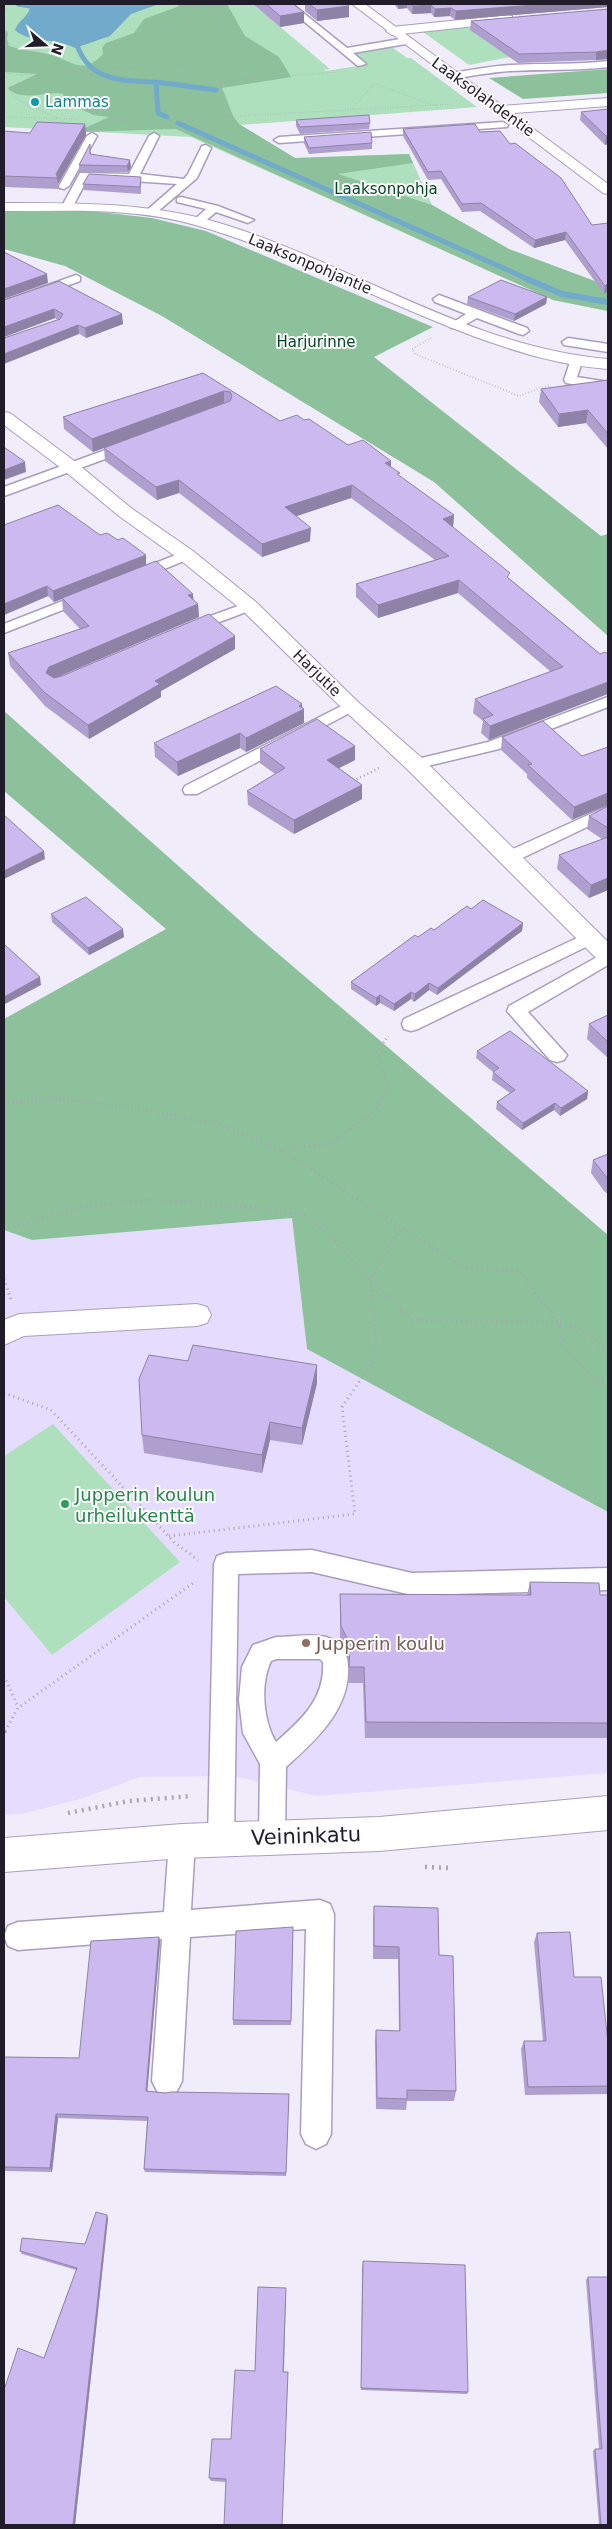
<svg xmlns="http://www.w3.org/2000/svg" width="612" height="2529" font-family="'DejaVu Sans',sans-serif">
<rect width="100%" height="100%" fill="#f0ecfa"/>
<path fill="#e6dcfd" d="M292,1218L307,1349L608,1512V1773L317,1796L234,1776L139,1777L84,1798L22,1814L4,1815V1230L32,1240Z"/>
<path fill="#afe0bd" d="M4,4H253L330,69L324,70L325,71L364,65L349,52L389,45L407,58H411L477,107L240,125L295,158L409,154L432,205L509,249L608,286V311L553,300L191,137L4,127Z
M608,13L541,51L469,65L423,32Z
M53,1424L180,1562L52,1655L4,1597V1456Z"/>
<path fill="#8dc19c" d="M181,4H227L245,36L279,57L291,77L222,88L233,116L239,124L295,158L409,154L413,163L338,174L432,205L509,249L608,286V311L553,300L176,129L83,132V129L109,117L93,115L79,108L59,104L64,94C47,90 21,103 8,88L37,74L4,72V29L8,33L7,39L9,46C21,50 34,51 47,54C70,58 81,78 103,54L102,48L106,43L134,33L144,19L177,7Z
M608,69V93L523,99L489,78Z
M91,211L152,218L206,231L433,327L374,357L601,536L608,534V636L434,482L162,316L65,266L4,249V212Z
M4,711L255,934L608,1235V1512L307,1349L292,1218L32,1240L4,1230V1019L166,929L4,791Z"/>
<path fill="#72aacc" d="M30,4H159L131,14L110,36L75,48C56,38 29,43 15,30C19,19 31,16 30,4Z"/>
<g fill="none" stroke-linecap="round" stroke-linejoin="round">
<path stroke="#72aacc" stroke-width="5" d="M18,4L42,8
M74,35C84,80 116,81 156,82L158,113L167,117
M156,82L216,90
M178,123L530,280"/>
<path stroke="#72aacc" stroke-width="6" d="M527,279L562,294L608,302"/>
<g stroke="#a99ebf" stroke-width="3">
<path id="service" d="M283,4H292L347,48L406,38L411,41L406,44L353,53L366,64L358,66Z
M608,61V67C576,71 544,69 511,71C492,72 472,76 453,79L448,76L453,73C472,70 492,66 511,65C544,63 575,65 608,61Z
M503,122L508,125L507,127L279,143L274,140L279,137Z
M92,133L97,136L69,186L64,189L60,188L59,186L87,136Z
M154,133L159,136L140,174L184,179L188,174L202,146L206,145L211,148L197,178L156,213L152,214L146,211L177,184L88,178L72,208H64L62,206L80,173L129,174L149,136Z
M181,197L218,206L254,220L248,223L216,212L203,223H195V219L206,209L177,202V198Z
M76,275L80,277V281L4,309V301Z
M439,295L527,328L529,331L523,335L519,334L477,318L459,328H451L449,325L466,314L435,302L433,299Z
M568,338L608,344V352L564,345L562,342Z
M576,358L582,362L577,377L608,382V390L566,383L564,380L570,362Z
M130,441L135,442L137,445L135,448L4,496V487Z
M186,551L193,555L191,558L140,579H130L128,576L130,573Z
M88,591L95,595L93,598L4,633V624Z
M249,602L256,606L254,609L193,632L188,634L180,629L183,626Z
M608,697V707L499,749L415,769L407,764L409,761L488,742Z
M351,701L357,703L359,706L357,709L197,794H185L183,790L185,786Z
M608,806V817L514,862H502L499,858L502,854Z
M590,932L596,934L599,938L596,942L418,1029L411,1031L404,1029L402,1024L404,1019Z
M608,951V965L528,1012L567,1055L564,1060L557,1062L550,1060L507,1011L509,1006Z
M312,1550L412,1573L608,1568V1590L412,1595L312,1572L238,1574L234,1840L230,1849L221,1853L212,1849L208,1840L214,1564L217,1556L226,1553Z
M276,1637C291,1637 312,1633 326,1637C341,1642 347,1651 348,1665C351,1709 315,1741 286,1767L285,1837L281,1846L272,1850L263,1846L259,1837L260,1764L243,1733L239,1700L242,1667L253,1645ZM276,1659H320L323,1662C325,1699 302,1719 276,1742C263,1721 260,1684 271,1661Z
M182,1828L191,1832L195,1841L191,1910L320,1900L330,1904L334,1914L331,2134L326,2144L316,2149L306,2144L301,2134L306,1929L190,1937L182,2081L177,2091L167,2096L157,2091L152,2081L162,1939L18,1950L8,1946L4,1936L8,1926L18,1922L164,1912L169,1841L173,1832Z"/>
</g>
<g stroke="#a99ebf" stroke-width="2">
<path id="minor" d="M508,15L512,16V22L392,35L386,31L392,27Z
M608,98V106L500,114L493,110L500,106Z
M4,412L10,413L73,460L131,508L193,551L256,602L358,702L423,759L608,942V964L600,962L407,769L344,710L242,610L179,559L119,516L61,468L4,425Z
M197,1304L207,1307L211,1315L207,1323L197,1326L24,1336L4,1345V1320L19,1314Z"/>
</g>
<g stroke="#a99ebf" stroke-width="2">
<path id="tertiary" d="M352,4H365L608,184V194L603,193Z
M4,203C81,203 158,202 232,227C358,268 474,348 608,359V369C561,366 517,352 473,336C381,302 294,254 199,226C137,207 68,211 4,211Z
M608,1796V1830L379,1851L182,1858L4,1872V1838L182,1824L379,1817Z"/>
</g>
<path stroke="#a9a5b3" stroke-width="1" stroke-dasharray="0.5 2" stroke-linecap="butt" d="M34,4L39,5
M4,11L12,4
M4,40L15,46L51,56L75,72
M193,64L220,81L233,116
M117,70L133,48L190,17L200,4
M4,73L21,75L193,64L223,42L222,22L212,4
M37,75L8,88L16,99L57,118
M220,81L337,72
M376,84L432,105
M352,109L375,83
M4,117L79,119
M105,120L139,121
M168,120L453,104"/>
<path stroke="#a9a5b3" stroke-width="2" stroke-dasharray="0.5 2.5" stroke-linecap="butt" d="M431,338L412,349L415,354L519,396L550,385"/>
<path stroke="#a9a5b3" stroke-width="2.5" stroke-dasharray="1 3" stroke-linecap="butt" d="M353,781L379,768
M4,1103L51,1098L129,1107L177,1116
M368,1116L376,1110L388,1089L377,1052L388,1036"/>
<path stroke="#a9a5b3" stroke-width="3" stroke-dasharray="1 4" stroke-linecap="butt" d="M170,1115L218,1124L280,1149L329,1144L369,1115
M281,1150L463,1267L520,1271L558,1323L579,1328L608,1351
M4,1229L85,1206L153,1200L241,1206L304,1214L329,1235L370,1280L412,1320L558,1323L565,1348L596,1381L608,1383
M4,1279L11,1300
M4,1393L51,1410L174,1542L198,1560
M169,1536L355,1514L342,1407L370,1366L376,1341L370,1280L401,1227
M4,1676L18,1707
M5,1731L18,1708L196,1581"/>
<path stroke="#a9a5b3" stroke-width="4.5" stroke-dasharray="2 5" stroke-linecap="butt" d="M4,1732L6,1729
M68,1813L129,1801L192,1796
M425,1867L450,1868"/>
<use href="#service" fill="#fff" fill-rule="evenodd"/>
<use href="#minor" fill="#fff" fill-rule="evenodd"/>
<use href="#tertiary" fill="#fff" fill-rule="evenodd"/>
</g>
<path fill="#af9fce" d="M253,4H293L304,23L280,27Z
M305,4H347L349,17L317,21L305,11Z
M394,4H608V7L455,20L450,16L434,17L431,13L412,14L407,8L398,9Z
M608,9V59L596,60L518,63L470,30L471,21Z
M608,109V144L605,145L580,120L581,112Z
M296,120L370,123L369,129L300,134L296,126Z
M85,124L86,135L58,184L59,189L4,187V131L30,133Z
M403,129L480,132L500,131L608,291L604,294L565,240L534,248L480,211L462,212L441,179L428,180L403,136Z
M304,137L372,143V149L309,154L304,143Z
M91,151V154L131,167L128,172H79V165Z
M141,177V194L84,190L83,184Z
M59,281L123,324L86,338L55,318L4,337V300Z
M468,297H547L546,304L514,321L467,304Z
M203,373L280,421L304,420L348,445L391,461V467L400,477L454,515L453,527L510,579L600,654L489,740L481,733L483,721L473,713L475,699L551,672L458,593L378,618L356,597V584L435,560L351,498L296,516L310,541L262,557L179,493L157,500L105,461L104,448L93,452L64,429L63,417Z
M608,380V449L586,423L558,427L539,402L541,389Z
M4,525L100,535L193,594V600L198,604L199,617L56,678L235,649L161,691V697L89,739L45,706L10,666L8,653L80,629L63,611L62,599L54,602L48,596L4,615Z
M302,704L304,723L246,752L240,748L178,776L155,757L154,743Z
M502,737L582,756L572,820L527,778V774L501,750Z
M260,749L355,760L339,768L362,785V799L294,834L248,805L247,791L275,774L260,763Z
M608,806V890L589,898L557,869L559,855L602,839L587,829L589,816Z
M471,909L523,923L522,931L437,995L429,990L414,1002L411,999L394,1011L380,1003L376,1006L351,989V982L418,937L434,930Z
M51,914L124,937L89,955L52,922Z
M608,1015V1058L587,1039L589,1024Z
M477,1051L588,1091L587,1099L560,1116L554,1110L522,1130L496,1109L497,1102L510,1093L492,1080L493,1072L476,1058Z
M608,1154V1194L604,1191L591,1173L593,1160Z
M317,1383L302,1445L270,1440L262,1473L144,1453L142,1435Z
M530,1582L600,1595H608V1738H365L363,1683H349V1660L340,1643V1594L527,1595Z
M374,1906L439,1955L456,2091L454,2101H407L406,2110L376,2109L375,2042L376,2030L399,2031L398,1959H373V1920Z
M293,1927L291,2025H233V2020Z
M537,1933L608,2043V2094L525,2095L521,2049L524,2041H543L534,1942Z
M159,1937L160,1942L147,2091L165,2093L289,2094L286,2176L145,2172L144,2169L147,2121L58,2118L52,2172L4,2171V2057L79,2058Z
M108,2218L75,2525L5,2387L44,2358L76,2270L22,2254L20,2251L85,2244Z
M362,2264L468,2392L467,2394L361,2390Z
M588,2277L608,2525H599L593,2451L595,2449H599L586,2280Z
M286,2288L284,2372H288V2377L226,2482L211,2481L209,2478L231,2439L255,2371Z"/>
<path fill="#8e82a7" d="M398,4H407V8L398,9Z
M547,4H608V7L455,20L456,11Z
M431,5V13L412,14L413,6Z
M349,6V17L317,21V10Z
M451,8L450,16L434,17L435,9Z
M304,12V23L280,27V16Z
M608,50V59L596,60V52Z
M85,124L86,135L58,184L56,174Z
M606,136H608V144L605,145Z
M130,160L131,167L128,172L127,166Z
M566,232L565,240L534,248L535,240Z
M47,274L48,283L4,299V289Z
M608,283V291L604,294L605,286Z
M547,297L546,304L514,321L515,314Z
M54,309L55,318L4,337V327Z
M122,314L123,324L86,338L85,328Z
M78,325L79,334L4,364V354Z
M224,391V403L93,452L92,439Z
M588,410L586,423L558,427L559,414Z
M391,461V474L385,463Z
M25,462L26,472L4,480V470Z
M179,480V493L157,500L156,487Z
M352,485L351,498L285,520V507Z
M454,515L453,528L443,519Z
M311,528L310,541L262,557V544Z
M146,555V565L54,602L53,591Z
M459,580L458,593L378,618V605Z
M47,586L48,596L4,615V604Z
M193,594L194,606L198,604L199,617L50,680L46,673L49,667L188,595Z
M235,636V649L161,691V697L89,739L88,725L155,681Z
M608,682V694L489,740L490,726Z
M302,704V710L304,709V723L246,752V738Z
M240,733V748L178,776L177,762Z
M355,746V760L327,774V760Z
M362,785V799L294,834V820Z
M608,793V805L572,820L574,807Z
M44,851L45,859L4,879V871Z
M608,878V890L589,898L591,885Z
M523,923L522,931L437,995L438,988Z
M123,929L124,937L89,955L88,948Z
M40,977L41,985L5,1004L4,997Z
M429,983V990L414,1002L415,994Z
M411,992V999L394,1011V1004Z
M380,995V1003L376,1006V998Z
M588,1091L587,1099L560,1116L561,1108Z
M555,1103L554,1110L522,1130L523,1123Z
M317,1365V1383L302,1445V1428Z
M270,1422V1440L262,1473V1455Z
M159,1937L160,1942L147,2095L146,2091Z
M56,2114L58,2118L52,2172L50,2168Z
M107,2215L108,2218L75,2525H73Z"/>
<path fill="#cbb9ef" stroke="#8e82a7" d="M266,4H293L304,12L280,16Z
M309,4H347L349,6L317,10Z
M411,4H547L456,11L451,8L435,9L431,5L413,6Z
M608,9V50L596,52L519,54L471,21Z
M608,109V136H606L581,112Z
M369,115L370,123L300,127L296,120Z
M37,122L85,124L56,174L58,178L4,176V131L30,133Z
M475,124L480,132L500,131L510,144L515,143L561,178L592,225L608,223V283L605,286L566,232L535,240L481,203L462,204L441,171L428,172L403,129Z
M371,132L372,143L309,148L304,137Z
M90,144V154L130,160L127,166L79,165Z
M89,174L141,177L140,187L83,184Z
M4,252L47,274L4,289Z
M501,280L547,297L515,314L468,297Z
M59,281L122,314L85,328L78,325L4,354V338L60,319L63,314L54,309L4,327V300Z
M203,373L280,421L297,415L304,420L309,419L348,445L363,440L391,461L385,463L400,473L397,474L454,515L443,519L510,573L507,577L600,654L605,652L608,654V682L490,726L483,719L493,715L475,699L563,667L459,580L378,605L356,584L449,556L352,485L285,507L311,528L262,544L179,480L156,487L104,448L230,401L232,396L230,392L224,391L92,439L63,417Z
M608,380V434L588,410L559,414L541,389Z
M4,447L25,462L4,470Z
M58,505L100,535L107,533L118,540L123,538L146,555L53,591L47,586L4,604V525Z
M156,561L193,594L188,595L198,604L49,667L46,673L54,678L62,676L209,614L235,636L155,681L160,684L88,725L44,692L8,653L89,626L62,598Z
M276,686L302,704L299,706L304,709L246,738L240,733L177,762L154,743Z
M317,719L355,746L327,760L362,785L294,820L247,791L285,768L260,749Z
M543,721L582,756L608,747V793L574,807L528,765L532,764L502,737Z
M608,806V828L589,816Z
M4,815L44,851L4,871Z
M608,837V878L591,885L559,855Z
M86,897L123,929L88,948L51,914Z
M483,900L523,923L438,988L429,983L415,994L411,992L394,1004L380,995L376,998L351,982L415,935L418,937L431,928L434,930L467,906L471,909Z
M4,944L40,977L4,997Z
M608,1015V1042L589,1024Z
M510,1031L588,1091L561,1108L555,1103L523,1123L497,1102L515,1090L493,1072L499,1068L477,1051Z
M608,1154V1179L593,1160Z
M193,1345L317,1365L302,1428L270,1422L262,1455L142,1435L139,1379L149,1355L188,1361Z
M530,1582L599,1583L600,1595H608V1723L366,1722L364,1667H349L350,1644L341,1626L340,1594L531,1595Z
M374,1906L438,1908L439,1955L453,1956L456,2091L407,2090V2099L377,2098L376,2030L400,2031L399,1947L374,1946Z
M293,1927L291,2021L233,2020L236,1931Z
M570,1932L574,1977H601L608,2043V2086L528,2087L524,2041H546L537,1933Z
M159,1937L146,2091L165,2093L171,2092L289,2094L286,2173L144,2169L148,2117L56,2114L50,2168L4,2167V2057L79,2058L91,1941Z
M96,2212L107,2215L73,2525H4V2387H5L18,2348L44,2358L77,2268L20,2251L22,2238L85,2244Z
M363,2261L465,2265L468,2392L361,2388Z
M588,2277H608V2525H601L595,2449H602Z
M258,2287L286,2288L283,2372H288L282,2525H224L226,2479L209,2478L212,2439H231L235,2370L255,2371Z"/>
<circle fill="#0f9aa8" stroke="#fbfbfb" stroke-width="2" cx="35" cy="102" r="5"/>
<circle fill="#2e9e5b" stroke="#fbfbfb" stroke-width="2" cx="65" cy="1504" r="5"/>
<circle fill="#8d6e63" stroke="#fbfbfb" stroke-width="2" cx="306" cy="1643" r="5"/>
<g text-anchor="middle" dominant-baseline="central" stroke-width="4" stroke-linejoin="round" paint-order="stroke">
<g font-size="15" fill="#201c29" stroke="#fbfbfb">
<text transform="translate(483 97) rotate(36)">Laaksolahdentie</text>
<text transform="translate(310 264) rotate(23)">Laaksonpohjantie</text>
<text transform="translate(317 673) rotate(44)">Harjutie</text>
</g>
<g font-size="15" fill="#0d838f" stroke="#fbfbfb" text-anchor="start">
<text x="45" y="102">Lammas</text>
</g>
<g font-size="15" fill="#044623" stroke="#fbfbfb">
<text x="386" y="189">Laaksonpohja</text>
<text x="316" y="342">Harjurinne</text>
</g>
<g font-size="18" fill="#27864d" stroke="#fbfbfb" text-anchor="start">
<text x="75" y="1494">Jupperin koulun<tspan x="75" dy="21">urheilukenttä</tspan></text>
</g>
<g font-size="18" fill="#785e54" stroke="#fbfbfb" text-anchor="start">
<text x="316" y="1643">Jupperin koulu</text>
</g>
<g font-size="21" fill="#201c29" stroke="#fbfbfb">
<text transform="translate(306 1836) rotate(-2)">Veininkatu</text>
</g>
</g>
<rect width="612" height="2529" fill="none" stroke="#201c29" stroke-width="10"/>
<g transform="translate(45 45) rotate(109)" stroke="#fbfbfb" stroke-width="4" paint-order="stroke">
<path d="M0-4L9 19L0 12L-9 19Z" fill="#201c29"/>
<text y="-8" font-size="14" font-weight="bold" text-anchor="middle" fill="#201c29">N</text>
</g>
</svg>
